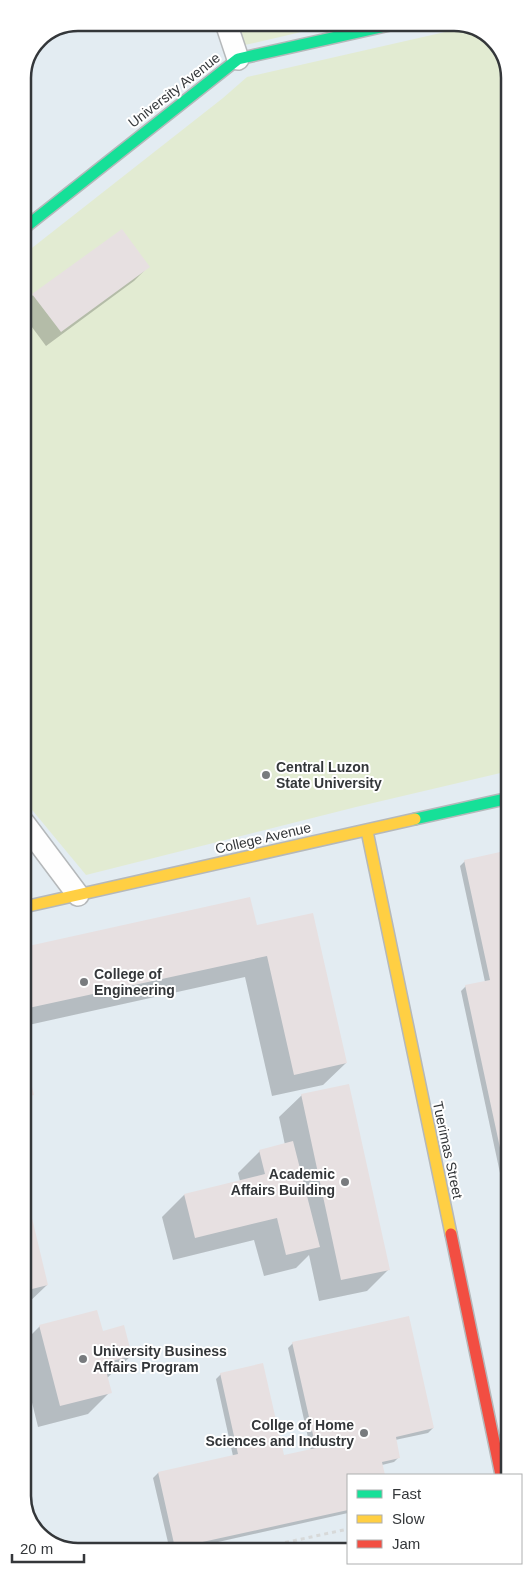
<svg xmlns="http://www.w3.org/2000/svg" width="532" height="1574" font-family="Helvetica,sans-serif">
<rect width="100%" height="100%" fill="#f6f9fb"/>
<path fill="#e3ecf2" d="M78,23H458L490,36L508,64L509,1475H348V1550L74,1551L42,1538L24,1510L23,75L39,39Z"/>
<path fill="#e2ebd2" d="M238,23H340L245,45Z
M467,27L490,36L508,64L509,771L356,807L86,875L23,799V255L223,98L247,77Z"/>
<path fill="#0003" d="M148,267L134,281L46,346L23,315V306L33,295Z
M509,852V1215L461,991L466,986L485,982L460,866L465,861Z
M256,927L346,1063L323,1085L272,1096L245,977L24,1026V946V948Z
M24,1058L32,1095L24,1103Z
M302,1095L389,1269L367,1291L319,1301L309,1255L296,1268L264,1276L254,1240L173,1260L162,1217L184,1195L240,1181L238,1173L260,1151L285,1145L279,1117Z
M31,1220L47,1285L24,1307V1221Z
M40,1326L102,1332L131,1356L107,1378L110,1392L88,1414L38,1427L26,1378L24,1380V1342Z
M293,1343L433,1428L428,1433L395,1440L399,1457L394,1462L382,1465L384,1475H348V1513L178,1551H170L153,1478L158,1473L233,1456L216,1379L221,1374L283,1457L311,1451L288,1348Z
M509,1425V1474L498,1436Z"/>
<path fill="#e7e0e1" d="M122,229L150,267L61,332L32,294Z
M509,850V1185H508L465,985L490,980L464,860Z
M250,897L257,925L313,913L347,1063L294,1075L267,956L24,1009V947Z
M24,1055L34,1095L24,1097Z
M349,1084L390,1270L341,1280L301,1094Z
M293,1141L320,1247L286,1255L277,1218L195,1238L184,1194L265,1174L259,1150Z
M32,1218L48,1285L24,1291V1220Z
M97,1310L103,1331L124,1325L132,1356L104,1363L112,1393L60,1406L39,1325Z
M409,1316L434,1428L396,1437L400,1458L382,1462L385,1475H348V1510L175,1548L158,1472L238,1454L220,1373L263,1363L284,1455L316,1448L292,1342Z
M26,1349L32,1374L24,1376V1350Z"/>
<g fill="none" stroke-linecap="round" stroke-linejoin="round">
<g stroke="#b5b8ba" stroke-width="24">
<path id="street" d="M226,23L238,59
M24,823L78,895"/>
</g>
<g stroke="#b5b8ba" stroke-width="14">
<path id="fast" d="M23,229L238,59L399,23
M415,819L509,798"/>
</g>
<g stroke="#b5b8ba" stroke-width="14">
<path id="slow" d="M367,831L451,1234
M24,907L415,819"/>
</g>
<g stroke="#b5b8ba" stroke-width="14">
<path id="jam" d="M451,1234L501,1475"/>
</g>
<path stroke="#d7d9d9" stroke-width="3" stroke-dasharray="4 4" stroke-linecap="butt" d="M246,1551L348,1529"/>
<use href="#street" stroke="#fefefe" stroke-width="21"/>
<use href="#fast" stroke="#16e098" stroke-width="11"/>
<use href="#slow" stroke="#ffcf43" stroke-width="11"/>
<use href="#jam" stroke="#f24e42" stroke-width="11"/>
</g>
<g fill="#787b7e" stroke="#fff" stroke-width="2">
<circle cx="266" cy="775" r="5"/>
<circle cx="84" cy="982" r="5"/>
<circle cx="345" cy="1182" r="5"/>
<circle cx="83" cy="1359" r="5"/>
<circle cx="364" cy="1433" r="5"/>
</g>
<g text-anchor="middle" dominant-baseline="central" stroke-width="4" stroke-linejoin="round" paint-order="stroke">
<g font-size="14" fill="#34373a" stroke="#fff">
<text transform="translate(174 90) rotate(-38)">University Avenue</text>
<text transform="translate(263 838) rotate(-13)">College Avenue</text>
<text transform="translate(448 1150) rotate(78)">Tuerimas Street</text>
</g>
<g font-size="14" font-weight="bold" fill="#34373a" stroke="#fff" text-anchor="start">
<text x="276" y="767">Central Luzon<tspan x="276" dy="16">State University</tspan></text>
<text x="94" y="974">College of<tspan x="94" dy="16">Engineering</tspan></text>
<text x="335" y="1174" text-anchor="end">Academic<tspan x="335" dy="16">Affairs Building</tspan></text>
<text x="93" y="1351">University Business<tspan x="93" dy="16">Affairs Program</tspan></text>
<text x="354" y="1425" text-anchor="end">Collge of Home<tspan x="354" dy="16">Sciences and Industry</tspan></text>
</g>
</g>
<path d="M0 0H532V1574H0ZM78 31H454A47 47 0 0 1 501 78V1496A47 47 0 0 1 454 1543H78A47 47 0 0 1 31 1496V78A47 47 0 0 1 78 31Z" fill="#fff" fill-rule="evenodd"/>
<path fill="none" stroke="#34373a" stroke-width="2.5" d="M78 31H454A47 47 0 0 1 501 78V1496A47 47 0 0 1 454 1543H78A47 47 0 0 1 31 1496V78A47 47 0 0 1 78 31Z"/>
<rect x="347" y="1474" width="175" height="90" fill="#ffffff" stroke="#aeafb0"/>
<rect x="357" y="1490" width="25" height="8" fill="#16e098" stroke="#aeafb0"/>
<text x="392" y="1499" font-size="15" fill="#34373a">Fast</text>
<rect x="357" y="1515" width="25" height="8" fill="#ffcf43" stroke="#aeafb0"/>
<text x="392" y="1524" font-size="15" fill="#34373a">Slow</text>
<rect x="357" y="1540" width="25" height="8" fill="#f24e42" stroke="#aeafb0"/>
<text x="392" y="1549" font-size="15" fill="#34373a">Jam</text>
<path d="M12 1554v8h72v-8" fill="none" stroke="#34373a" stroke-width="2.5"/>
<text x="20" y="1554" font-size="15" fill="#34373a" stroke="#ffffff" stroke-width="4" paint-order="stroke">20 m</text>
</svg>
